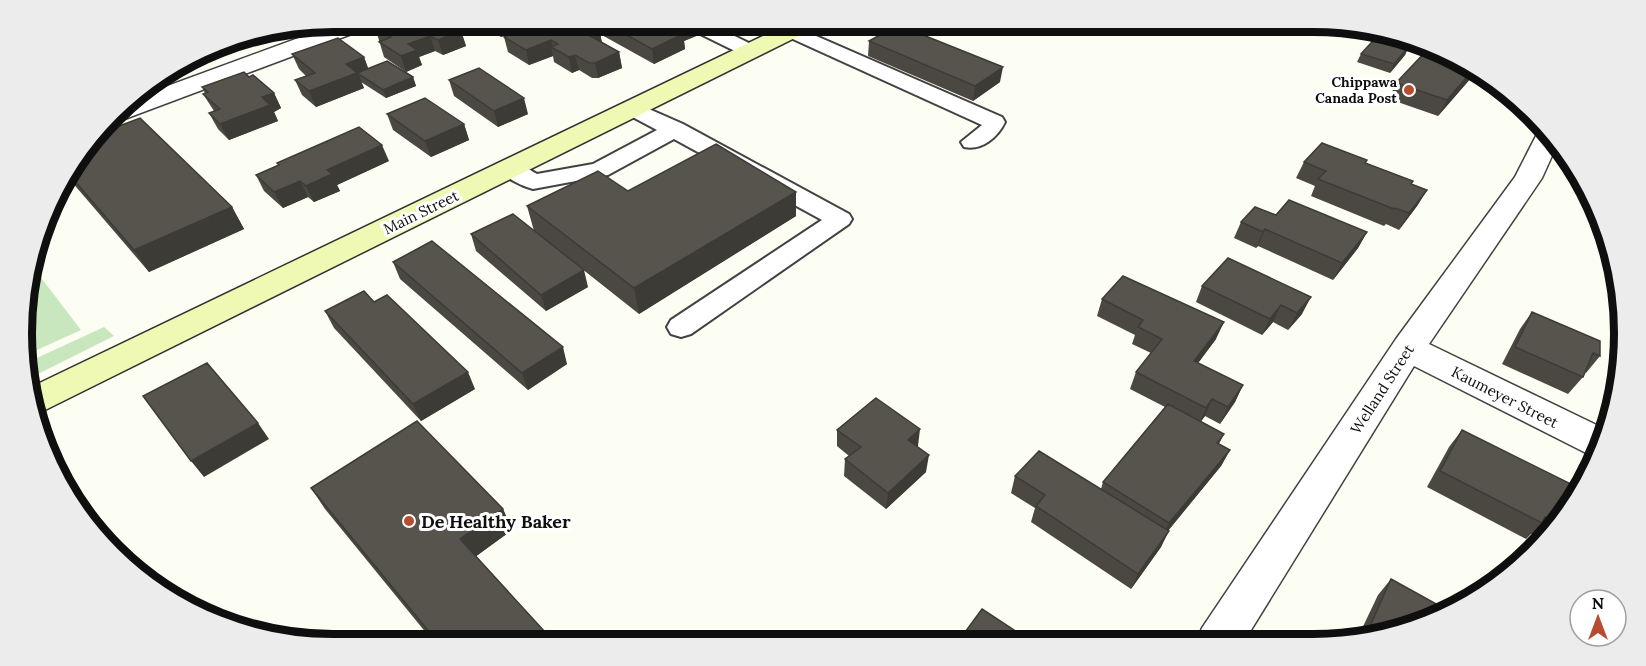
<svg xmlns="http://www.w3.org/2000/svg" width="1646" height="666" font-family="Lora,serif">
<rect width="100%" height="100%" fill="#fdfef3"/>
<path fill="#c9e7be" d="M32,266L81,330L26,355L24,292Z
M104,327L114,336L26,380V363Z"/>
<g fill="none" stroke-linecap="round" stroke-linejoin="round">
<g stroke="#424242" stroke-width="4">
<path id="lane" d="M680,21H704L757,47L760,51L757,55H743L682,25Z
M791,25L1002,117L1005,122C998,137 982,151 964,147L961,142L982,125L784,35L781,31L784,27Z
M633,102L683,124L849,214L852,219L849,224L691,334L681,337L671,334L667,327L671,320L822,220L674,139L608,175L533,189C521,186 505,178 498,168L502,163C516,159 525,167 537,174L593,164L657,130L625,113L622,108L625,103Z"/>
</g>
<g stroke="#424242" stroke-width="3">
<path id="street" d="M345,21H376L373,26L122,120L108,121L124,102Z
M1539,130H1543L1556,147L1542,178L1429,344L1609,431L1596,458L1414,366L1243,643H1196L1202,628L1396,339L1515,177Z"/>
</g>
<g stroke="#313131" stroke-width="3">
<path id="secondary" d="M794,21H822L819,26L35,415L27,389Z"/>
</g>
<use href="#lane" fill="#fff" fill-rule="evenodd"/>
<use href="#street" fill="#fff" fill-rule="evenodd"/>
<use href="#secondary" fill="#eff9b3" fill-rule="evenodd"/>
</g>
<path fill="#4b4842" d="M466,21H540L501,37L491,31L487,33Z
M580,21H700L701,34L684,41L685,49L654,64L600,34L602,42L619,52L622,68L598,78H592L579,70L572,73L554,62L553,56L529,65L508,52L504,37L567,31L583,25L581,24Z
M442,24L461,31L466,46L443,55L435,51L419,57L422,65L406,72L384,57L375,27Z
M869,41L1000,82L973,101L868,56Z
M1407,43L1405,45L1409,46L1405,55L1390,73L1357,62L1361,54Z
M292,54L364,57L368,69L413,77L416,86L386,98L361,82L364,88L316,107L302,95L295,80L306,76L299,69Z
M249,77L274,93L281,108L274,112L278,121L229,140L218,129L209,113L214,111L203,94L205,93L202,87Z
M1471,78L1438,116L1389,99L1396,83Z
M449,80L528,114L498,127L454,96Z
M387,114L464,124L469,140L431,157L393,130Z
M98,134L232,207L244,229L149,272L65,174Z
M1367,160L1366,163L1413,181L1412,184L1427,190L1417,206L1399,230L1386,224L1384,226L1311,196L1315,186L1296,178L1304,162Z
M389,161L337,185L340,191L314,202L308,197L283,208L264,191L256,175L278,165L277,163Z
M628,191L796,216L639,314L567,257L588,287L546,311L476,251L471,234L534,231L527,206Z
M1276,215L1367,232L1358,248L1333,280L1258,246L1256,248L1234,238L1241,222Z
M1228,258L1302,314L1288,330L1273,322L1262,335L1196,302L1202,286Z
M393,262L567,364L528,390L400,279Z
M1102,299L1216,339L1198,363L1243,385L1235,402L1220,424L1205,416L1201,421L1224,434L1219,444L1230,450L1221,466L1168,531L1161,547L1131,589L1031,522L1035,508L1011,493L1015,476L1101,489L1103,482L1165,407L1130,389L1136,372L1151,353L1132,344L1135,335L1097,316Z
M325,311L475,389L421,421L334,328Z
M1532,312L1600,356L1586,373L1585,372L1583,377L1568,394L1502,364L1520,329Z
M837,430L918,446L917,447L926,472L886,509L844,476L845,459L849,456L837,446Z
M1462,430L1573,506L1543,540L1531,534L1526,539L1427,487L1449,447Z
M311,488L503,509L512,530L476,556L556,644L436,645L325,509Z
M1391,579L1433,621L1360,641L1357,639L1378,595Z"/>
<path fill="#3d3b36" d="M483,21H488L491,31L487,33Z
M500,21H540L501,37L498,22Z
M695,21H700L701,34L684,41L685,49L654,64L652,49L675,30Z
M461,31L466,46L443,55L438,40Z
M600,31L602,46L590,36Z
M430,36L435,51L419,57L422,65L406,72L401,56L408,44Z
M1409,37L1407,43L1398,53L1402,44Z
M551,40L553,48L551,47L553,56L529,65L526,50Z
M1409,46L1405,55L1390,73L1394,64Z
M619,52L622,68L598,78L595,63Z
M575,55L579,70L572,73L569,57Z
M364,57L370,73H358L364,88L316,107L309,91L346,64Z
M1003,67L1000,82L973,101L975,86Z
M1472,71L1474,72L1471,78L1438,116L1447,100Z
M413,77L416,86L386,98L383,90Z
M274,93L281,108L274,112L278,121L229,140L220,124L262,97Z
M524,98L528,114L498,127L494,111Z
M464,124L469,140L431,157L425,141Z
M382,145L389,161L337,185L340,191L314,202L306,186L327,170Z
M300,181L308,197L283,208L274,192Z
M1427,190L1417,206L1399,230L1409,213Z
M796,192V216L639,314L634,288Z
M232,207L244,229L149,272L134,250Z
M1265,229L1258,246L1256,248L1263,232Z
M1367,232L1358,248L1333,280L1342,263Z
M584,270L588,287L546,311L541,295Z
M1311,297L1302,314L1288,330L1297,313Z
M1281,305L1273,322L1262,335L1270,319Z
M1224,322L1216,339L1187,378L1194,361Z
M563,347L567,364L528,390L522,373Z
M468,372L475,389L421,421L413,404Z
M1243,385L1235,402L1220,424L1228,407Z
M1212,399L1205,416L1199,424L1206,408Z
M258,423L269,439L204,477L191,461Z
M920,429L918,446L906,457L908,440Z
M1230,450L1221,466L1161,539L1169,523Z
M929,455L926,472L886,509L888,493Z
M503,509L512,530L471,560L460,539Z
M1169,531L1161,547L1131,589L1138,574Z"/>
<path fill="#57544d" stroke="#3d3b36" stroke-width="1.5" d="M391,21H437L442,24L447,22L461,31L438,40L430,36L408,44L417,50L401,56L379,42L391,37L375,27Z
M544,21H549L567,31L586,24L600,31L590,36L619,52L595,63H589L575,55L569,57L551,47L558,44L551,40L526,50L504,37Z
M601,21H695L675,30L683,34L652,49Z
M898,25L1003,67L975,86L869,41Z
M1381,32L1409,37L1402,44L1409,46L1394,64L1361,54Z
M338,38L364,57L346,64L357,73L309,91L295,80L315,73L292,54Z
M1430,47L1472,71L1447,100L1396,83Z
M387,61L413,77L383,90L357,73Z
M479,68L524,98L494,111L449,80Z
M244,72L249,77L253,75L274,93L262,97L270,105L220,124L209,113L220,109L203,94L208,92L202,87Z
M425,98L464,124L425,141L387,114Z
M140,118L232,207L134,250L67,172L98,134Z
M359,127L382,145L327,170L332,174L306,186L300,181L274,192L256,175L279,165L277,163Z
M1322,143L1367,160L1365,163L1413,181L1411,184L1427,190L1409,213L1395,208L1394,209L1318,179L1326,171L1304,162Z
M716,144L796,192L634,288L527,206L598,171L628,191Z
M1289,200L1367,232L1342,263L1265,229L1263,232L1241,222L1255,207L1276,215Z
M513,214L584,270L541,295L471,234Z
M432,241L563,347L522,373L393,262Z
M1228,258L1311,297L1297,313L1281,305L1270,319L1202,286Z
M1123,276L1224,322L1194,361L1243,385L1228,407L1212,399L1206,408L1136,372L1162,339L1138,327L1143,320L1102,299Z
M364,291L374,302L387,295L468,372L413,404L325,311Z
M1532,312L1600,341V356L1593,353L1583,377L1515,347Z
M207,363L258,423L191,461L143,396Z
M876,398L920,429L908,440L929,455L888,493L845,459L861,447L837,430Z
M1168,404L1224,434L1217,443L1230,450L1169,523L1103,482Z
M417,421L503,509L460,539L556,644L440,645L311,488Z
M1462,430L1581,489L1573,506L1557,523L1545,517L1542,523L1440,471Z
M1039,451L1169,531L1138,574L1036,506L1045,495L1015,476Z
M1391,579L1449,611L1433,621L1387,633L1371,624Z
M982,609L1034,643H957Z
M640,641L643,644H636Z"/>
<g fill="#b64d31" stroke="#fff" stroke-width="2">
<circle cx="1409" cy="90" r="6"/>
<circle cx="409" cy="521" r="6"/>
</g>
<g text-anchor="middle" dominant-baseline="central" stroke-width="6" stroke-linejoin="round" paint-order="stroke">
<g font-size="14" font-weight="bold" fill="#0f0f0f" stroke="#fff" text-anchor="end">
<text x="1397" y="82">Chippawa<tspan x="1397" dy="16">Canada Post</tspan></text>
</g>
<g font-size="15" fill="#0f0f0f" stroke="#fff">
<text transform="translate(421 212) rotate(-26)">Main Street</text>
<text transform="translate(1382 389) rotate(-57)">Welland Street</text>
<text transform="translate(1505 397) rotate(27)">Kaumeyer Street</text>
</g>
<g font-size="18" font-weight="bold" fill="#0f0f0f" stroke="#fff" text-anchor="start">
<text x="421" y="521">De Healthy Baker</text>
</g>
</g>
<path d="M0 0H1646V666H0ZM333 32H1313A301 301 0 0 1 1614 333V333A301 301 0 0 1 1313 634H333A301 301 0 0 1 32 333V333A301 301 0 0 1 333 32Z" fill="#ececec" fill-rule="evenodd"/>
<path fill="none" stroke="#0f0f0f" stroke-width="8" d="M333 32H1313A301 301 0 0 1 1614 333V333A301 301 0 0 1 1313 634H333A301 301 0 0 1 32 333V333A301 301 0 0 1 333 32Z"/>
<g transform="translate(1598 618)"><circle r="28" fill="#ffffff" stroke="#9f9f9f" stroke-width="1.5"/>
<path d="M0-4.5L10 22L0 15L-10 22Z" fill="#b64d31"/>
<text y="-9" font-size="16" font-weight="bold" text-anchor="middle" fill="#0f0f0f">N</text>
</g>
</svg>
